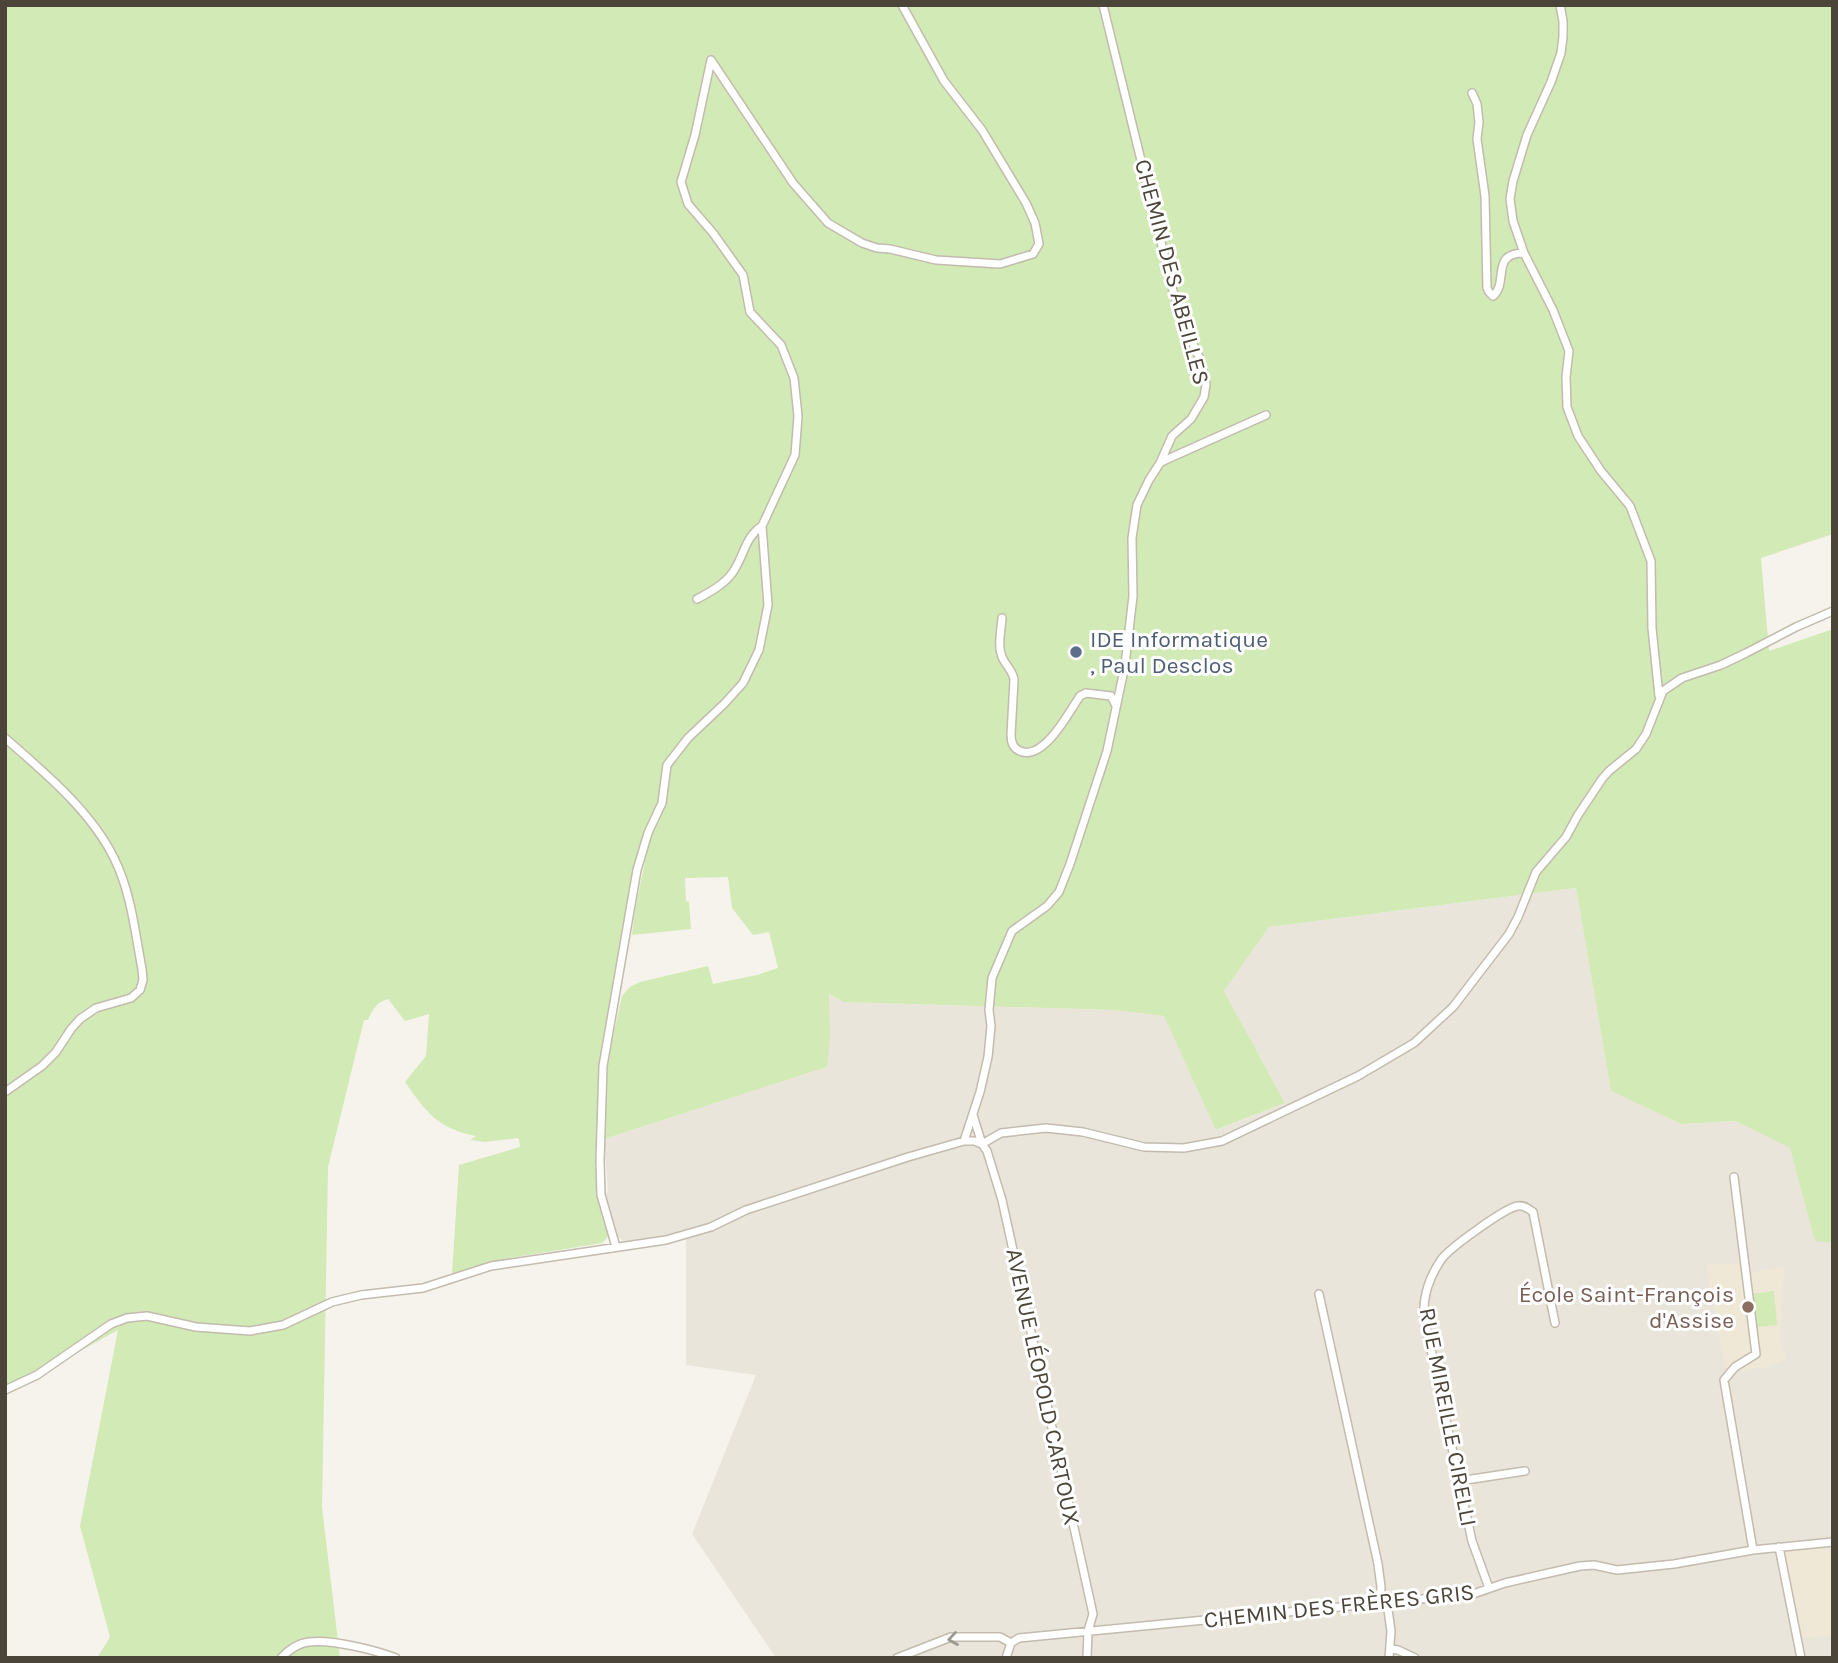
<svg xmlns="http://www.w3.org/2000/svg" width="1838" height="1663" font-family="Karla,sans-serif">
<rect width="100%" height="100%" fill="#f6f3ec"/>
<path fill="#eae5da" d="M1576,888L1611,1091L1681,1124L1735,1121L1791,1148L1815,1240L1833,1243V1658H776L692,1534L756,1375L686,1365V1239L623,1241L618,1236L604,1193L608,1192L604,1139L827,1067L828,994L843,1002L1114,1010L1164,1016L1217,1130L1285,1103L1224,991L1269,927Z"/>
<path fill="#efe8d6" d="M1747,1263L1748,1273L1784,1267L1780,1342L1786,1359L1769,1367L1726,1371L1706,1265Z
M1796,1549H1833V1635L1802,1638L1784,1551Z"/>
<path fill="#d2eab5" d="M5,5H1833V534L1761,558L1769,651L1833,629V1243L1815,1241L1790,1148L1735,1121L1681,1124L1611,1091L1576,888L1269,927L1224,991L1285,1103L1216,1130L1164,1016L1114,1010L843,1002L829,994L830,1038L827,1067L604,1139L607,1064L609,1063L610,1050L622,996L630,987L640,982L708,966L713,984L757,975L778,968L769,932L753,935L732,908L728,877L685,878L686,901L689,902L691,929L632,935L635,910L648,847L641,839L601,1056L595,1159L598,1192L609,1232L607,1238L602,1243L504,1259L452,1274L459,1165L520,1147L519,1139L517,1138L485,1142L470,1140L476,1136C437,1128 427,1113 405,1082L426,1056L429,1014L405,1021L388,999C377,1002 372,1010 368,1020H364L328,1167L322,1507L340,1658H97L110,1637L80,1526L118,1330L5,1393Z
M1774,1291L1777,1325L1757,1327L1753,1294Z"/>
<g fill="none" stroke-linecap="round" stroke-linejoin="round">
<g stroke="#c2bbae" stroke-width="10">
<path id="street" d="M1560,5L1563,21V37L1561,53L1551,82L1527,135L1513,181L1510,199L1513,221L1524,253L1553,310L1569,351L1566,377L1567,407L1578,436L1601,471L1630,506L1651,561L1652,628L1659,696
M1472,93L1477,104L1479,122L1477,139L1485,196L1487,288L1489,292L1493,296C1509,283 1490,253 1524,253
M1161,462L1266,415
M697,599C710,592 725,584 733,572C744,556 745,537 762,526
M1002,618C1001,632 997,647 1003,659C1007,667 1013,671 1014,680L1011,735C1011,743 1014,750 1023,752C1046,757 1069,712 1080,696L1086,693L1111,696L1116,706
M5,738C44,772 91,811 114,858C131,892 135,932 142,969L143,980L140,990L131,998L96,1008L80,1019L71,1029L56,1052L42,1066L5,1092
M973,1115L982,1144L987,1151L1002,1200L1093,1614L1088,1631L1087,1658
M964,1141L980,1092L988,1057L991,1026L989,1010L992,978L1012,931L1047,906L1059,892L1070,864L1107,751L1125,665L1133,596L1132,538L1137,505L1149,480L1160,463L1172,436L1191,419L1204,397L1206,384L1200,359L1188,333L1173,291L1103,5
M982,1144L1001,1133L1046,1128L1083,1132L1144,1147L1184,1148L1222,1141L1358,1076L1414,1043L1453,1007L1509,934L1518,917L1536,872L1566,837L1578,815L1602,779L1609,771L1636,749L1646,734L1663,691L1682,678L1721,665L1746,653L1796,627L1833,611
M1734,1177L1756,1354L1735,1367L1724,1380L1753,1550
M616,1247L601,1195L600,1161L603,1066L637,870L648,833L662,803L667,765L688,738L725,703L743,683L759,650L768,605L762,526L795,455L798,416L794,378L781,345L750,312L743,275L713,233L688,204L681,182L695,135L711,60L793,183L828,223L862,243L877,248L890,249L936,260L1000,264L1033,254L1039,244L1035,223L1026,203L982,130L944,81L902,5
M1319,1294L1378,1564L1381,1587L1380,1603
M5,1390L37,1375L111,1324L127,1318L147,1316L196,1327L250,1331L283,1325L332,1302L361,1295L423,1288L491,1266L666,1240L711,1227L746,1210L908,1157L964,1141H974L982,1144
M1459,1481L1525,1471
M1779,1547L1801,1658
M1489,1588L1472,1541L1424,1317C1423,1295 1429,1278 1441,1260C1448,1249 1506,1207 1518,1206C1524,1205 1529,1209 1533,1212L1555,1323
M1387,1603L1391,1631L1389,1658
M1011,1643L1019,1638L1473,1594L1505,1583L1580,1566L1594,1565L1617,1570L1674,1564L1753,1550L1833,1542
M1391,1649L1398,1650L1415,1658
M281,1658C288,1650 299,1643 309,1642C331,1639 375,1650 396,1658
M897,1658L951,1637H1000L1011,1643
M1006,1658L1011,1643"/>
</g>
<use href="#street" stroke="#fff" stroke-width="7"/>
</g>
<defs><path id="oneway-chevron" d="M-2-3.5L2.5 0L-2 3.5" fill="none" stroke-width="1.6" stroke-linecap="round" stroke-linejoin="round" transform="scale(1.75)"/></defs>
<use stroke="#9c9892" href="#oneway-chevron" transform="translate(953 1639) rotate(171)"/>
<circle fill="#5c6f8a" stroke="#fff" stroke-width="2.5" cx="1076" cy="652" r="7"/>
<circle fill="#8d6e63" stroke="#fff" stroke-width="2.5" cx="1748" cy="1307" r="7"/>
<g text-anchor="middle" dominant-baseline="central" stroke-width="6" stroke-linejoin="round" paint-order="stroke">
<g font-size="23" fill="#4b4439" stroke="#fff">
<text transform="translate(1172 272) rotate(75)">CHEMIN DES ABEILLES</text>
<text transform="translate(1043 1387) rotate(78)">AVENUE LÉOPOLD CARTOUX</text>
<text transform="translate(1448 1417) rotate(79)">RUE MIREILLE CIRELLI</text>
<text transform="translate(1339 1606) rotate(-6)">CHEMIN DES FRÈRES GRIS</text>
</g>
<g font-size="23" fill="#4e5e75" stroke="#fff" text-anchor="start">
<text x="1090" y="639">IDE Informatique<tspan x="1090" dy="26">, Paul Desclos</tspan></text>
</g>
<g font-size="23" fill="#785e54" stroke="#fff" text-anchor="end">
<text x="1734" y="1294">École Saint-François<tspan x="1734" dy="26">d'Assise</tspan></text>
</g>
</g>
<rect width="1838" height="1663" fill="none" stroke="#4b4439" stroke-width="14"/>
</svg>
